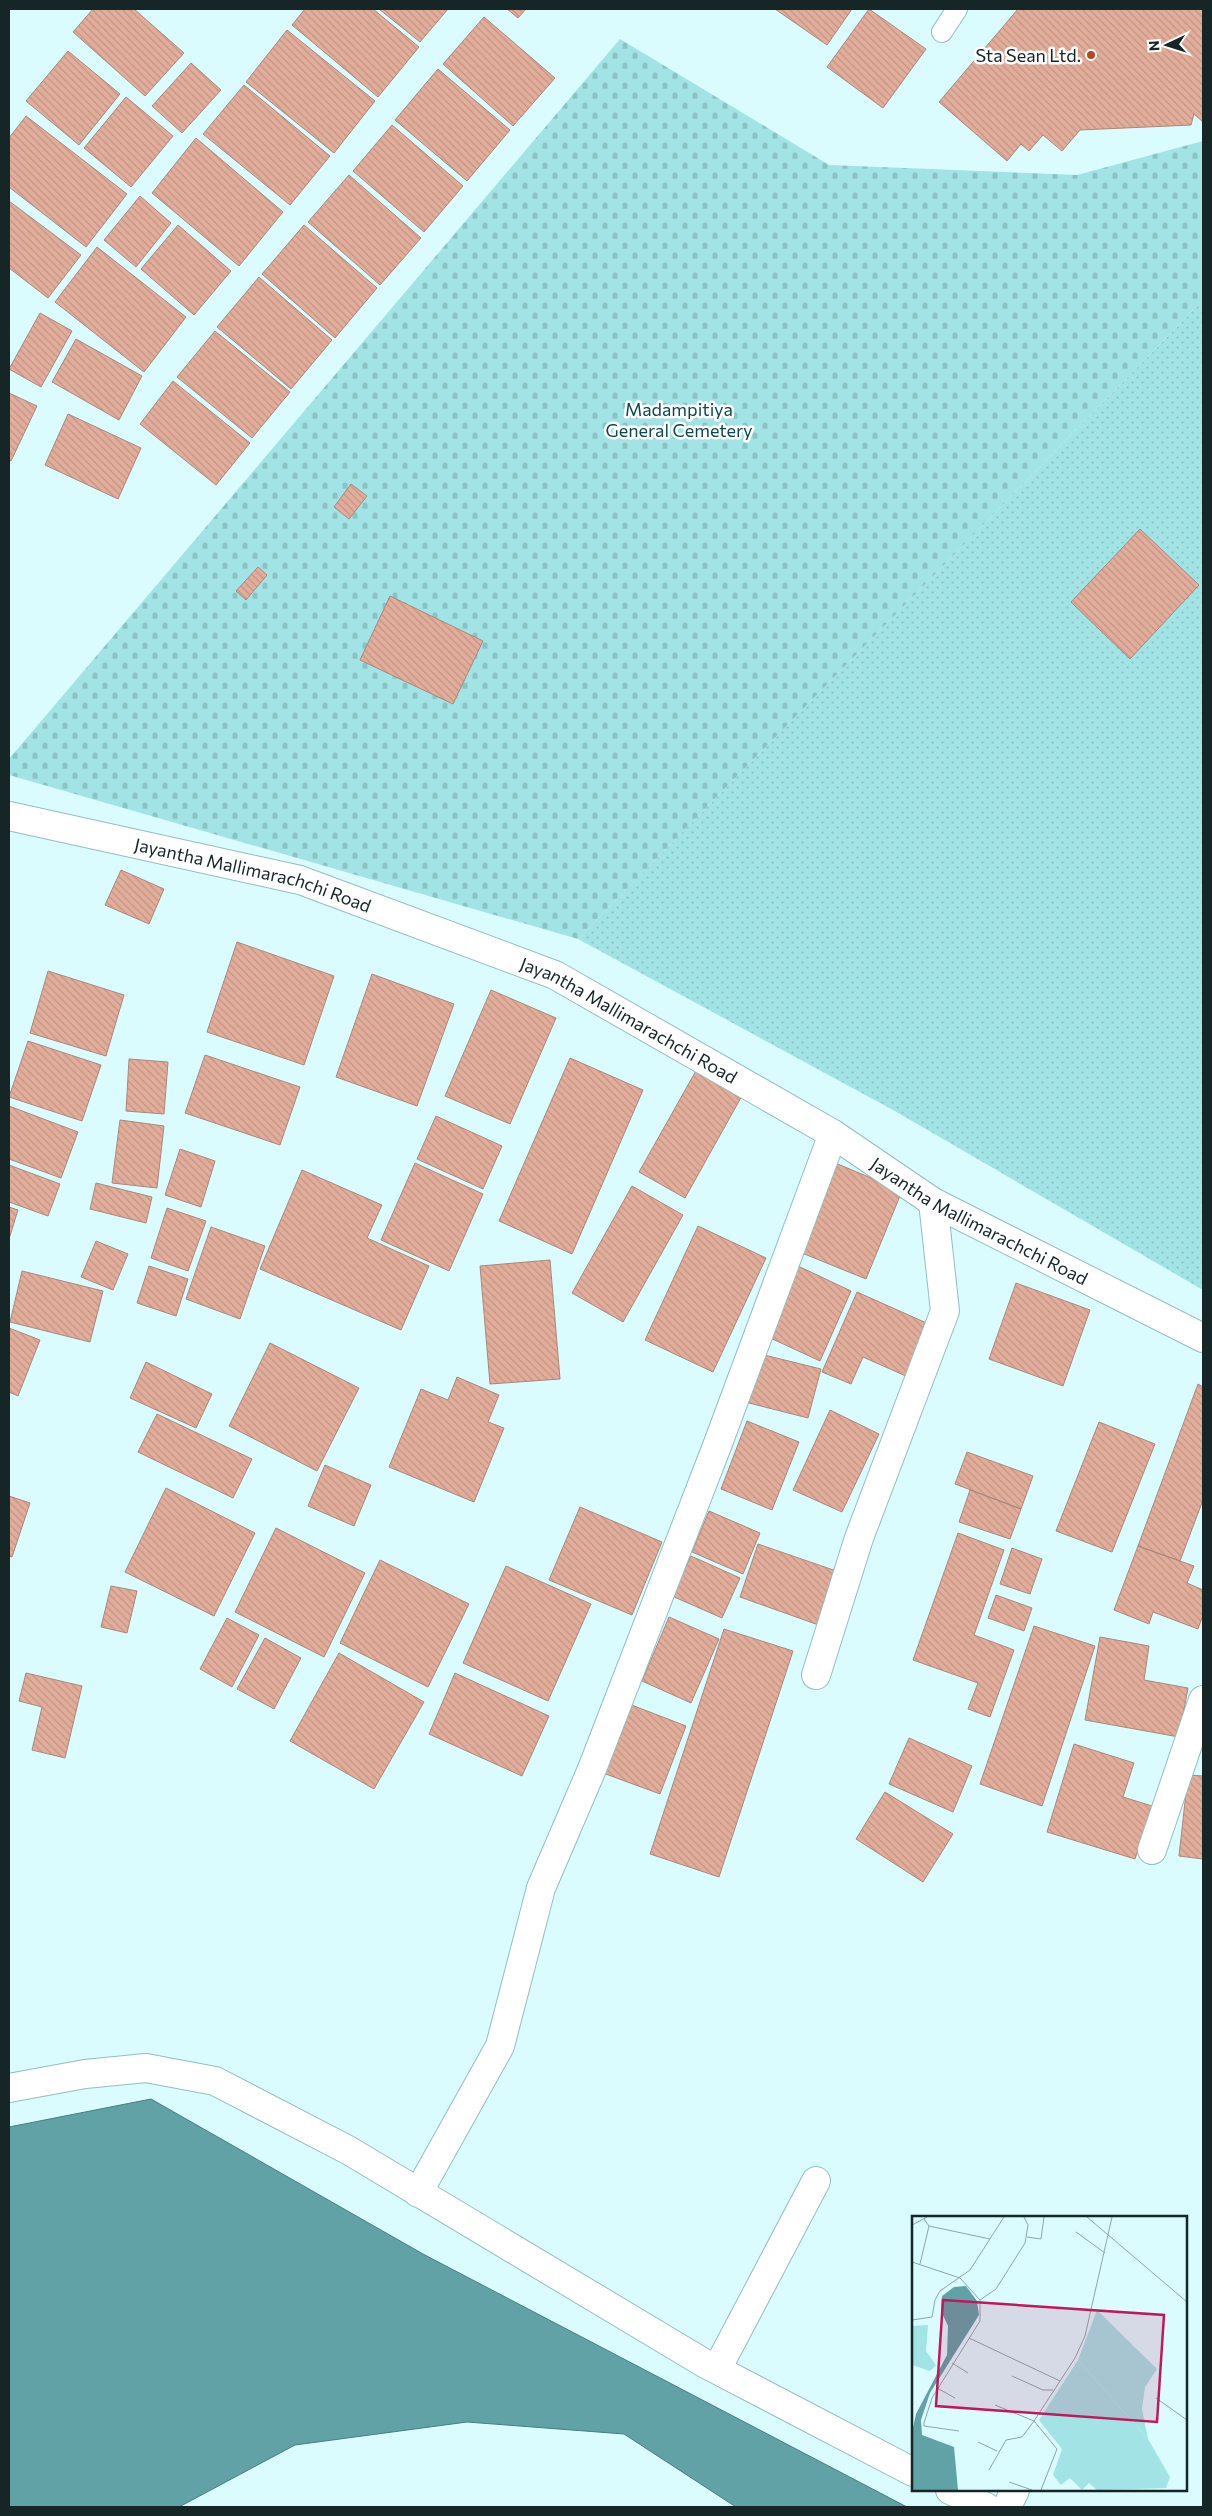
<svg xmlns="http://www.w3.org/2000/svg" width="1212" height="2516" font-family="Commissioner,sans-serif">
<defs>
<pattern id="grass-dots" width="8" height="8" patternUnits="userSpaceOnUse" patternTransform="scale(1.25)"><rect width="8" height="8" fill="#a2e3e6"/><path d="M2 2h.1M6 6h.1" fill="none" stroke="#8bc3c5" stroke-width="1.8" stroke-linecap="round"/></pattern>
<pattern id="cemetery-stones" width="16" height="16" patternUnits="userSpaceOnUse" patternTransform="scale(1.25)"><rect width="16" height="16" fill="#a2e3e6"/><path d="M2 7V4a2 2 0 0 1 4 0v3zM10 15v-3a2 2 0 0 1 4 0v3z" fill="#8bc3c5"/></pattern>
<pattern id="building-back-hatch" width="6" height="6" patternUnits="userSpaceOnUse" patternTransform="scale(1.25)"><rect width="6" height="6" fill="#e2ad9a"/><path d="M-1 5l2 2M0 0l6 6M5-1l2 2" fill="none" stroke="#c19585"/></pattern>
</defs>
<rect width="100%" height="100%" fill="#dafcfe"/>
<path fill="url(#grass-dots)" d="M1203,300V1290L893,1110L578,939Z"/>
<path fill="url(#cemetery-stones)" d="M620,39L829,165L1077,175L1203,141V300L578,939L9,775V759Z"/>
<path fill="#60a2a6" stroke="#4a7d80" d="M151,2099L423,2254L907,2507H736L624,2434L467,2422L295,2445L179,2507H9V2127Z"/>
<path fill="url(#building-back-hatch)" stroke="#a8887c" d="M93,9H134L184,53L145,96L73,32Z
M305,9H373L419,47L378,97L292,25Z
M379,9H448L420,42Z
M507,9H526L518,18Z
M775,9H852L827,45Z
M869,9L926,49L883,108L827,67Z
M1018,9H1203V122L1194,114L1191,125L1080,130L1062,151L1043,135L1029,151L1021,144L1007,161L939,102Z
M484,17L555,78L513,126L443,64Z
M287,30L375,101L334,153L246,82Z
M68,51L120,94L79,145L26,101Z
M191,63L221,90L182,133L152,106Z
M438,69L510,130L467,181L395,120Z
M244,85L330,156L290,205L203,134Z
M126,97L173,136L131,187L84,148Z
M26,116L127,194L86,247L9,187V138Z
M392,125L463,186L424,232L353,171Z
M196,138L283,212L239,266L152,193Z
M349,175L421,238L380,285L308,222Z
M140,196L171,223L136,267L104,240Z
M9,201L81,255L48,298L9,268Z
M178,225L231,271L194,315L141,269Z
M304,225L377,288L335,338L262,274Z
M97,247L186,317L144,372L55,302Z
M259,277L332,340L291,389L217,327Z
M40,313L72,331L41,387L9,369Z
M215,331L290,392L252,438L177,377Z
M76,339L142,376L119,420L52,382Z
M173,381L250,443L216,485L140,424Z
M9,393L37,406L11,461L9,460Z
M68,414L141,448L118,499L45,465Z
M351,484L367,496L349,519L334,507Z
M1140,529L1199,585L1130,659L1071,602Z
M258,567L267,575L246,600L236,591Z
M390,596L483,641L453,704L360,660Z
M121,870L164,889L149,924L105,905Z
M237,942L334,976L304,1065L207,1032Z
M48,971L124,995L106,1056L30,1033Z
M372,974L454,1004L417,1106L336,1077Z
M491,990L556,1018L510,1124L445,1096Z
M28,1041L101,1065L82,1121L9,1097Z
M205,1055L300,1087L280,1145L185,1113Z
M570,1058L643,1090L572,1254L499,1221Z
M129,1059L168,1062L164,1114L126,1111Z
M697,1069L743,1094L685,1198L639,1172Z
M9,1106L78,1132L61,1178L9,1159Z
M436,1116L502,1146L483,1189L417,1159Z
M120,1120L164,1126L157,1188L112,1183Z
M180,1149L215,1161L201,1207L165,1195Z
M833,1162L902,1191L866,1279L797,1251Z
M415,1163L483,1194L449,1271L381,1240Z
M9,1165L60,1184L48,1216L9,1202Z
M302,1170L382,1205L367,1238L429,1266L401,1330L260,1269Z
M96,1183L152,1197L146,1223L90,1209Z
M632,1186L683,1215L623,1322L572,1293Z
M9,1207L18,1210L9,1239Z
M167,1208L206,1221L188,1271L151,1258Z
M698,1226L766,1258L713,1372L645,1340Z
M211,1227L265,1246L240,1319L186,1299Z
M96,1241L128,1254L113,1290L81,1277Z
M550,1260L560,1379L490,1384L480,1266Z
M149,1266L188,1279L176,1316L137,1303Z
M798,1266L851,1291L820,1361L766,1336Z
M22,1271L103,1291L90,1342L10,1322Z
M1016,1283L1090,1310L1063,1386L989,1359Z
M857,1292L931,1325L908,1377L863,1357L851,1384L822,1372Z
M9,1328L40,1340L18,1396L9,1392Z
M270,1343L359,1388L317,1471L229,1426Z
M756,1353L821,1369L808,1418L745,1402Z
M146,1362L212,1394L196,1428L130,1398Z
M457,1377L499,1395L488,1422L504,1428L474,1502L389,1467L421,1389L448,1400Z
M1198,1384L1203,1387V1500L1180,1561L1138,1546Z
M830,1410L879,1434L842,1512L793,1490Z
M157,1414L252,1459L233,1498L138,1452Z
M747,1421L799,1442L772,1510L721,1489Z
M1099,1422L1155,1444L1112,1552L1056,1531Z
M967,1452L1033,1476L1021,1509L955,1484Z
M325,1465L371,1485L354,1526L308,1506Z
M166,1488L255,1533L214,1616L125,1572Z
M970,1490L1021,1509L1010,1539L959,1522Z
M9,1496L30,1503L12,1557L9,1556Z
M580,1507L662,1542L632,1615L549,1580Z
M709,1511L760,1533L743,1574L692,1552Z
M276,1528L365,1573L324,1657L235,1612Z
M958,1533L1004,1550L974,1635L1014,1650L990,1717L968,1709L978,1683L913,1660Z
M758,1544L845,1574L827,1628L740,1597Z
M1138,1546L1194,1566L1187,1583L1203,1590V1615L1198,1629L1153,1612L1149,1624L1114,1610Z
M1012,1548L1042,1559L1030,1594L1000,1584Z
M691,1556L740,1578L722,1618L672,1596Z
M380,1560L469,1604L428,1687L340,1643Z
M506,1566L591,1604L548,1701L463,1663Z
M111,1586L137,1591L127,1633L101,1627Z
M996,1595L1032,1608L1024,1631L988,1618Z
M669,1617L719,1639L691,1703L642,1681Z
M227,1618L259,1635L232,1687L200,1669Z
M1034,1626L1095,1646L1042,1806L980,1784Z
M724,1629L793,1651L719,1877L650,1854Z
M1100,1637L1149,1646L1144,1680L1188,1688L1179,1737L1085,1720Z
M265,1638L301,1658L274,1709L237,1689Z
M339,1653L424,1702L374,1789L290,1741Z
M26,1673L82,1686L65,1758L32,1750L42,1707L19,1701Z
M455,1673L549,1716L522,1776L429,1734Z
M629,1704L686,1726L660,1794L603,1773Z
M909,1738L972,1766L953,1812L889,1784Z
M1074,1744L1134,1763L1123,1797L1152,1806L1135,1859L1047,1832Z
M1188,1775L1203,1776V1859L1179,1856Z
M885,1792L953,1834L923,1882L856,1839Z"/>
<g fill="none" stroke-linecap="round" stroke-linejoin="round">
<g stroke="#95bdbf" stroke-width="22">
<path id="lane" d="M942,32L957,9"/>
</g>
<g stroke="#95bdbf" stroke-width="30">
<path id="street" d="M816,1675L859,1538L945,1311L933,1202
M1152,1850L1203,1700
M9,2088L85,2074L146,2068L215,2081L348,2150L704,2363L913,2472
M418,2193L500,2046L541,1888L592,1769L717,1446L833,1134
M717,2369L816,2181
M950,2490L986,2507
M1007,2507L1015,2490"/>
</g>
<g stroke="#95bdbf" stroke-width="30">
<g id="secondary">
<path id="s1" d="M9,816L300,880L555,975L833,1134L933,1202L1203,1338"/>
</g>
</g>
<use href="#lane" stroke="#fff" stroke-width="20"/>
<use href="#street" stroke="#fff" stroke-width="28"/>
<use href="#secondary" stroke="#fff" stroke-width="28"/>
</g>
<circle fill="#b04a20" stroke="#fff" stroke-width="2" cx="1091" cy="55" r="5"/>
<g text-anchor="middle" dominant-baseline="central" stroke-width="5" stroke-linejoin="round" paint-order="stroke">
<g font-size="18" fill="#162627" stroke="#fff" text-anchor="end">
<text x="1081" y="55">Sta Sean Ltd.</text>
</g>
<g font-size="18" fill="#0b494c" stroke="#fff">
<text x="679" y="409">Madampitiya<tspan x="679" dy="21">General Cemetery</tspan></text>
</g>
<g font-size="18" fill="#162627" stroke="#fff">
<text stroke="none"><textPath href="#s1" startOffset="251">Jayantha Mallimarachchi Road</textPath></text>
<text stroke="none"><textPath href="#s1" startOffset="656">Jayantha Mallimarachchi Road</textPath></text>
<text stroke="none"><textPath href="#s1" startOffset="1061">Jayantha Mallimarachchi Road</textPath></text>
</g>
</g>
<g transform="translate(912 2216)">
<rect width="275" height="275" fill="#dafcfe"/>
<path d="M166,144L236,223L258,261L254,272L185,274L177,267L170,274L158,262L149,269L141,259L150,233L127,204Z" fill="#a2e3e6"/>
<path d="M185,94L245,153L233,171L230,193L236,223L166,144Z" fill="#a2e3e6"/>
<path d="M16,109L14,135L24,149L18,155L0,149V110Z" fill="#a2e3e6"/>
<path d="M54,70L65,85L67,99L18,177L9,204L10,219L42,231L46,274H0V216L4,198L35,139L36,110L29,95L30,80L42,71Z" fill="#60a2a6"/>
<path fill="none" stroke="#8ca6a8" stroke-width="1" d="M175,1L275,86M0,9L15,1M17,10L78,23M164,16L193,37M115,21L129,23L132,1M0,46L48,62L68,84V105L20,182L12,207V210L47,215M8,48L17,10L12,3M68,84L84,73L113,27L116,9L112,1M0,104L20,101L23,84L28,75L58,54L92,1M57,122L148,165M40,147L56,157M100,160L131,174H141M25,172L43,182M244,182L275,204M66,226L85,235M77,254L94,224L110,221L122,205L83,189M97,266L120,274M129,274L145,233L122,205L163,142L173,120L200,1"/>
<path fill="#c2185b" fill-opacity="0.15" stroke="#c2185b" stroke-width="2.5" d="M31,84L252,99L245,206L24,190Z"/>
<rect width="275" height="275" fill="none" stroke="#162627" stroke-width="2.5"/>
</g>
<rect width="1212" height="2516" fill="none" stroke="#162627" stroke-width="20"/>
<g transform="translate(1167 45) rotate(266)" stroke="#ffffff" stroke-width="4" paint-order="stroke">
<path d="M0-4L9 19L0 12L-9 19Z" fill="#162627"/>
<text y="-8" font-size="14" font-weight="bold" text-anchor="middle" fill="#162627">N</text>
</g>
</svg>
